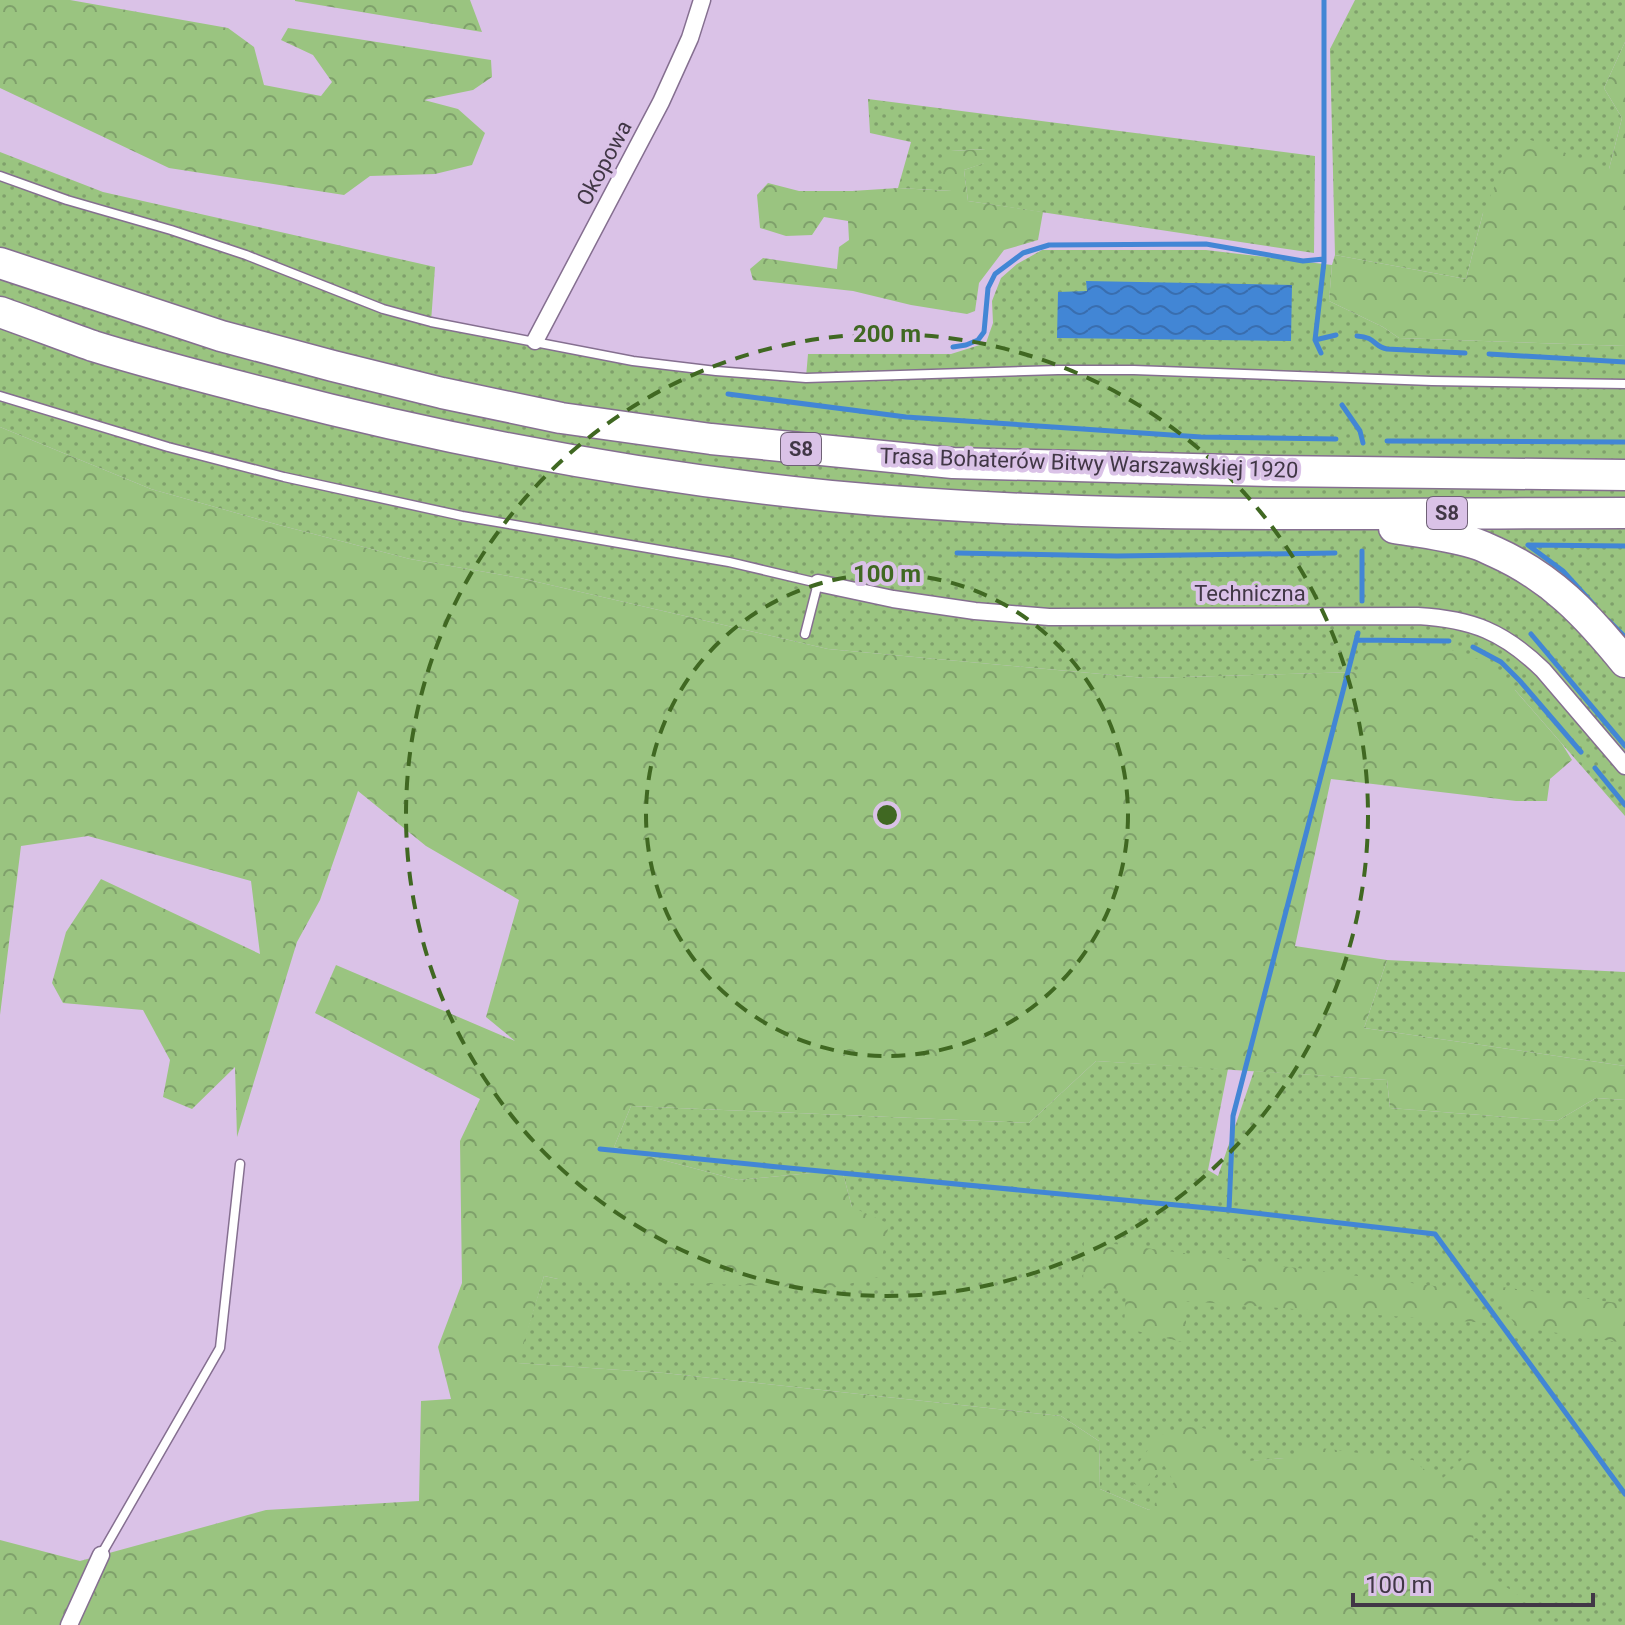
<svg xmlns="http://www.w3.org/2000/svg" width="1625" height="1625" font-family="Roboto,sans-serif">
<defs>
<pattern id="grass-dots" width="8" height="8" patternUnits="userSpaceOnUse" patternTransform="scale(2)"><rect width="8" height="8" fill="#9ac480"/><path d="M2 2h.1M6 6h.1" fill="none" stroke="#7fa06b" stroke-width="1.8" stroke-linecap="round"/></pattern>
<pattern id="forest-crowns" width="20" height="18" patternUnits="userSpaceOnUse" patternTransform="scale(2)"><rect width="20" height="18" fill="#9ac480"/><path d="M2 6a3 3 0 1 1 6 0M12 15a3 3 0 1 1 6 0" fill="none" stroke="#7fa06b"/></pattern>
<pattern id="water-waves" width="16" height="10" patternUnits="userSpaceOnUse" patternTransform="scale(2)"><rect width="16" height="10" fill="#4286d5"/><path d="M0 5q4-4 8 0t8 0" fill="none" stroke="#396eaf"/></pattern>
</defs>
<rect width="100%" height="100%" fill="#dac2e7"/>
<path fill="url(#grass-dots)" d="M1355,0H1625V42L1604,88L1622,118L1609,169L1483,213L1466,279L1335,255L1330,49Z
M868,99L1315,156L1314,253L968,201L964,170L984,163L985,149L951,151L952,191L898,188L911,142L870,133Z
M0,152L103,192L435,267L431,322L633,361L806,377L808,354H951L986,343L993,323L992,301L1001,278L1017,264L1042,250H1206L1332,265L1329,301L1383,327L1399,338L1625,346V816L1515,690L1358,672L1145,678L828,649L520,578L410,559L279,525L151,489L0,427Z
M1387,960L1625,972V1066L1364,1028Z
M1096,1061L1228,1069L1208,1170L1218,1176L1254,1071L1387,1080L1390,1108L1557,1121L1596,1098L1625,1100V1625H1468L1285,1458L1219,1464L1149,1510L1100,1489L1099,1441L1061,1416L664,1373L517,1363L544,1276L558,1279L852,1207L842,1170L738,1180L614,1147L631,1106L1029,1123Z"/>
<path fill="url(#forest-crowns)" d="M0,0H70L228,28L254,47L264,85L321,96L332,82L313,55L281,40L288,28L491,60L492,77L473,90L424,100L458,109L485,133L472,165L435,174L370,176L344,195L169,168L0,88Z
M295,0H470L482,32L295,1Z
M1625,42V346L1399,338L1383,327L1329,301L1332,265L1335,255L1466,279L1483,213L1499,176L1520,136L1609,169L1622,118L1604,88Z
M986,149L985,163L964,170L968,201L1043,212L1038,240L1004,250L979,283L975,311L967,314L911,305L853,291L753,280L750,269L763,258L837,269L839,247L849,240L848,221L824,217L812,235L786,236L760,228L757,195L768,183L799,191H852L898,188L951,191L938,165L951,151Z
M0,427L151,489L279,525L410,559L520,578L828,649L1145,678L1358,672L1361,648H1446L1486,662L1515,690L1562,744L1572,760L1550,779L1547,801H1516L1331,779L1295,946L1387,960L1364,1028L1625,1066V1100L1596,1098L1557,1121L1390,1108L1387,1080L1096,1061L1029,1123L631,1106L614,1147L738,1180L842,1170L852,1207L889,1224L878,1277L832,1288L558,1279L544,1276L518,1363L664,1373L1061,1416L1099,1441L1100,1489L1149,1510L1176,1480L1172,1479L1164,1465L1146,1488L1134,1484L1131,1473L1158,1436L1189,1425L1215,1431L1248,1461L1284,1458L1313,1447L1413,1460L1439,1482L1470,1451L1508,1482L1473,1520L1474,1565L1518,1595L1529,1625H0V1540L80,1561L266,1510L419,1501L421,1401L451,1399L438,1347L462,1283L460,1141L480,1099L315,1013L336,965L515,1041L486,1017L519,900L426,846L358,791L320,900L297,942L237,1137L235,1067L192,1109L163,1097L170,1060L143,1010L63,1003L52,983L66,932L101,879L260,954L251,881L88,836L21,846L0,1015Z
M1084,1240L1457,1289L1488,1323L1185,1301L1187,1343L1124,1328L1126,1291L1083,1286Z
M1487,1285L1625,1304V1343L1517,1327Z"/>
<path fill="url(#water-waves)" d="M1086,281L1292,285L1291,341L1057,338L1058,292L1087,291Z"/>
<g fill="none" stroke-linecap="round" stroke-linejoin="round">
<path stroke="#4286d5" stroke-width="5" d="M1357,336C1376,337 1374,347 1387,349L1465,353
M1315,340L1336,335
M953,347L966,345L978,340L984,332L988,288L995,274L1023,253L1049,245L1206,244L1303,261L1324,259
M1321,353L1315,340L1324,262V0
M1489,354L1625,362
M728,394L906,417L1201,437L1336,439
M1342,405L1360,431L1363,443
M1387,441L1625,442
M1362,551V601
M957,553L1117,556L1335,553
M1594,605L1563,571L1528,545L1625,546
M1609,621L1625,637
M1531,634L1625,746
M1357,640L1449,641
M1473,647L1501,662L1520,681L1581,752
M1595,768L1625,805
M600,1149L778,1167L1229,1210L1435,1234L1625,1494
M1229,1210L1233,1116L1358,633"/>
<g stroke="#856f90" stroke-width="11">
<path id="service" d="M0,176L67,200L171,230L246,255L383,309L431,322L633,361L716,371L806,378L1058,370H1134L1432,381L1625,384
M0,396L168,447L284,477L462,516L729,562L818,583L805,634
M101,1555L220,1348L240,1164"/>
</g>
<g stroke="#856f90" stroke-width="19">
<path id="minor" d="M535,341L661,102L690,38L702,0
M818,583L893,599L975,611L1049,617L1418,616C1472,619 1504,632 1543,670L1625,766
M69,1625L101,1555"/>
</g>
<g stroke="#856f90" stroke-width="33">
<path id="motorway" d="M0,263L221,336L333,366L442,393L561,418L711,439L953,463L1271,471L1625,475
M0,312C31,323 62,335 93,346C151,364 210,379 269,394C453,442 641,477 831,496C1094,521 1360,513 1625,513
M1394,528C1420,532 1447,535 1473,543C1481,545 1488,549 1495,552C1551,577 1587,615 1625,662"/>
</g>
<use href="#service" stroke="#fff" stroke-width="8"/>
<use href="#minor" stroke="#fff" stroke-width="16"/>
<use href="#motorway" stroke="#fff" stroke-width="30"/>
</g>
<g fill="none" stroke="#406822" stroke-width="4" stroke-dasharray="14 10">
<circle cx="887" cy="815" r="241"/>
<circle cx="887" cy="815" r="481"/>
</g>
<g text-anchor="middle" dominant-baseline="central" stroke-width="8" stroke-linejoin="round" paint-order="stroke">
<g fill="#dac2e7" stroke="#6f6176" stroke-width="2">
<rect x="781" y="433" width="40" height="32" rx="6"/>
<rect x="1427" y="497" width="40" height="32" rx="6"/>
</g>
<g font-size="20" font-weight="bold" fill="#413746">
<text x="801" y="449">S8</text>
<text x="1447" y="513">S8</text>
</g>
<g font-size="22" fill="#413746" stroke="#dac2e7">
<text transform="translate(604 163) rotate(-62)">Okopowa</text>
<text transform="translate(1089 463) rotate(2)">Trasa Bohaterów Bitwy Warszawskiej 1920</text>
<text x="1250" y="593">Techniczna</text>
</g>
</g>
<circle cx="887" cy="815" r="12" fill="#406822" stroke="#dac2e7" stroke-width="4"/>
<g font-size="24" text-anchor="middle" font-weight="bold" fill="#406822" stroke="#dac2e7" stroke-width="8" stroke-linejoin="round" paint-order="stroke">
<text x="887" y="342">200 m</text>
<text x="887" y="582">100 m</text>
</g>
<path d="M1353 1593v12h240v-12" fill="none" stroke="#413746" stroke-width="4"/>
<text x="1365" y="1593" font-size="24" fill="#413746" stroke="#dac2e7" stroke-width="6" paint-order="stroke">100 m</text>
</svg>
